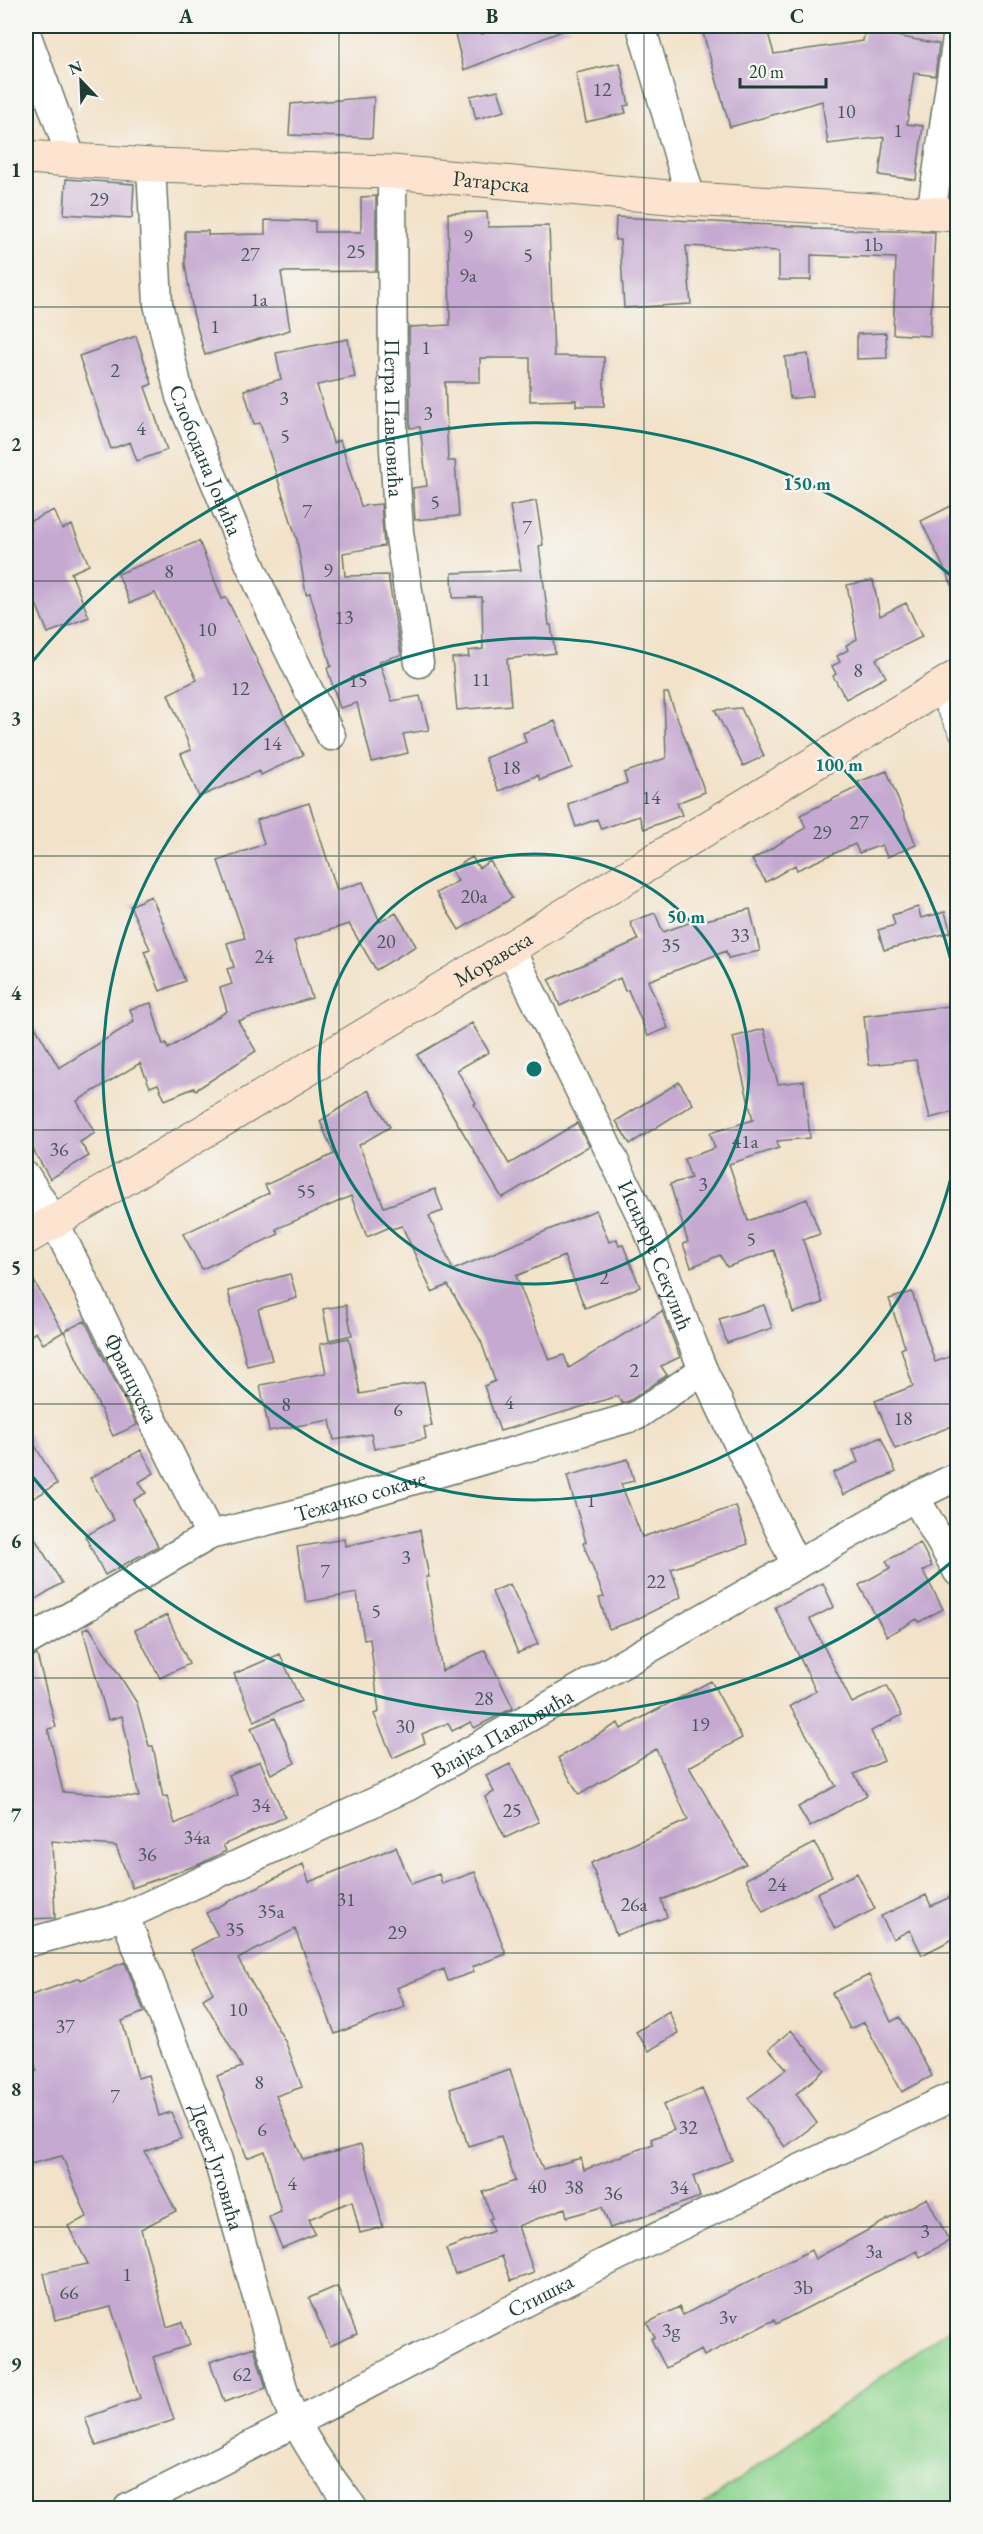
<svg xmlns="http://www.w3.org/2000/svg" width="983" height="2534" font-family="'EB Garamond',serif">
<rect width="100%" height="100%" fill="#f6f6f2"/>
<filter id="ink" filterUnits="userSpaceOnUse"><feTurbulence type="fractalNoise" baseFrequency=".0167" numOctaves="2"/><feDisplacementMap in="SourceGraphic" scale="12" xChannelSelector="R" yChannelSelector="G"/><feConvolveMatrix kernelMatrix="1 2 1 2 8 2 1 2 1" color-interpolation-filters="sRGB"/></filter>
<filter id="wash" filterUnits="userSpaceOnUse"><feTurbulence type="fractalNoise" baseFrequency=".008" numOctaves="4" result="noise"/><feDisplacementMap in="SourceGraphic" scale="24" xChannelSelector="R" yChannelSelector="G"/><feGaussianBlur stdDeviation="1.35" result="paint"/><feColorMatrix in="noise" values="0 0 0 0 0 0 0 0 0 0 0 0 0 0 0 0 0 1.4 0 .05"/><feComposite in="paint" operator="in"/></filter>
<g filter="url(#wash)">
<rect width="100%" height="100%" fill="#f2e2c9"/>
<path fill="#8dd48f" stroke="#568862" stroke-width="1.5" d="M957,2323V2508H699Z"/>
<g id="blocks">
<path fill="#c5a9d0" d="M472,26H480L482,34L503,26L572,27L464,70L454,30Z
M701,26H766L774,54L863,41L865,30L939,44L935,76L914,73L907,124L923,126L916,180L879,175L884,137L828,144L822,101L730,127Z
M620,63L629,105L624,106L626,113L586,122L576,73Z
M498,90L505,111L476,119L470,96Z
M374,97L372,138L289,135L291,104Z
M66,179L134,184L132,218L64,214Z
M376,196V271L281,272L290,330L205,355L193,313L185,264V231H208V235L265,234V220L315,221V232H361V197Z
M487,212L488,227L549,226L554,356L604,357V406H576V400L530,401V358H480V382H445L448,461H455L459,516L415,520L413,488L427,486L420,427L410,428L409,327L450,325L448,213Z
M616,217L812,227V229L935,232L930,336L893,334L896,258L811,255V280H779V251L686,246L691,304L624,308L620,240H615Z
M886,333L887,358L857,359V334Z
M136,336L152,384L145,387L167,450L137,461L130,442L111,449L79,356Z
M348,339L355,377L317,385L333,443L340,440L361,506L381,504L384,546L343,553L345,576L388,575L401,655L379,661L392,701L420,696L429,730L403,734L408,753L372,762L357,703L340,708L327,668L331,666L310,593L306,594L297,540L260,423L254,424L244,390L281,379L276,353Z
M808,354L813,396L790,399L785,357Z
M536,501L543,545L539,546L549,625H551L555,653L507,659L511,705L457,710L452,658L469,657L468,651L483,649L482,597L453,598L452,573L521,570L510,506Z
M957,503V595L921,521Z
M54,510L62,529L72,525L89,565L71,573L89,617L48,633L26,579V523Z
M199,541L222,599L226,597L303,755L261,775L259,771L199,797L181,754L191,750L168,694L197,680L155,593L130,603L118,574Z
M873,580L880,616L906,603L922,637L876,659L886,677L846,699L833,676L836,674L832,666L840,662L837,656L848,650L846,645L857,639L847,585Z
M664,693H668L705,792L677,803L682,815L644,829L639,816L601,829L597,819L576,827L568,804L627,783L624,773L666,758Z
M741,708L764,756L743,766L715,710Z
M555,721L572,768L540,780L538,775L499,791L485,758L526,742L523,733Z
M887,771L916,845L887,857L882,845L859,853L855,844L797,870L795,865L766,882L752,860L806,828L800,815L860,786L858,782Z
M309,803L337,890L363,882L380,922L396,913L416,946L376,970L349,924L294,941L312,998L238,1021L256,1051L196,1090L194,1088L165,1100L158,1084L150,1087L140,1063L77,1101L95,1133L80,1142L89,1156L50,1179L26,1137V1011L59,1068L134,1022L130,1009L151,1003L163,1045L166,1043L168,1049L227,1011L220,988L232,984L227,969L234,967L227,943L245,938L218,861L264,844L257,820Z
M472,857L479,868L490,861L512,898L459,930L436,893L458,881L451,870Z
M151,896L165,927L164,928L185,981L160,991L144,951L150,949L130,906Z
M918,907L921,918L945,912L951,932L884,950L878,930L895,925L892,915Z
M750,909L760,951L728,958L726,951L648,981L668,1028L648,1036L628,990L625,991L620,978L560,1006L549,980L638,940L630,922L655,913L663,932L694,921V923Z
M957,1005V1111L930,1118L916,1060L869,1065L864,1016Z
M472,1023L489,1052L457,1070L476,1103L474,1104L509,1164L577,1123L589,1146L502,1198L417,1055Z
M764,1029L778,1084L804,1081L810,1138L777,1141L779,1148L729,1164L748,1221L807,1199L820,1234L803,1240L823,1303L793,1313L774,1250L727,1267L720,1255L691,1267L683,1244L688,1242L670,1184L691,1178L684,1159L715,1148L710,1133L753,1120L733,1037Z
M679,1082L693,1104L630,1144L616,1121Z
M368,1090L390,1127L359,1145L384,1207L435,1189L443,1211L429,1216L453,1270L596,1210L609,1242L617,1239L619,1246L623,1245L640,1287L585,1308L564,1256L516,1276L549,1360L564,1355L569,1368L662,1311L680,1357L661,1366L667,1375L629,1401L622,1403L618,1396L500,1431L484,1386L495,1381L481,1341L448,1285L432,1292L402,1226L391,1229L390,1227L367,1237L351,1196L276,1229L279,1234L202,1269L183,1234L269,1193L265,1185L334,1154L320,1121Z
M26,1267L63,1332L43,1344L36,1332L26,1338Z
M290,1274L297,1298L258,1309L272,1360L247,1366L228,1291Z
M912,1292L935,1362L957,1354V1424L895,1449L875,1401L913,1386L901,1349L905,1347L889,1299Z
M346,1305L352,1335L329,1340L323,1309Z
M764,1305L772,1328L727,1343L719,1319Z
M85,1321L137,1425L113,1436L64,1331Z
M349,1338L360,1394L424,1382L432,1426L424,1427L426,1439L374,1449L371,1434L334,1440L330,1420L269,1431L260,1385L326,1373L320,1344Z
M26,1430L57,1484L34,1498L26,1484Z
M881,1437L896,1472L843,1495L833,1473L858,1462L853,1450Z
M141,1450L154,1473L139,1482L146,1493L133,1500L158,1546L105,1575L85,1536L114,1520L90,1478Z
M628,1459L634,1481L621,1484L642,1537L736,1506L748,1544L671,1569L681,1597L633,1621L609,1629L599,1598L604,1597L583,1543L586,1542L567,1476Z
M26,1524L62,1583L26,1605Z
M420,1530L429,1577H426L442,1671L485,1650L513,1708L474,1728L471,1722L452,1731L448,1723L422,1734L425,1743L393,1758L374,1714L379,1712L370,1639L364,1640L357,1593L306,1602L297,1547L344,1539L345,1546Z
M920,1543L932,1566L923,1571L943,1609L919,1622L917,1619L887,1636L859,1585L890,1568L886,1561Z
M823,1583L834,1607L810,1619L852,1703L887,1686L902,1715L871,1731L884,1761L854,1774L867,1795L810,1827L798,1807L836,1786L790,1706L816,1691L775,1607Z
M510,1584L538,1644L518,1653L492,1592Z
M167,1615L189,1664L160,1678L135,1630Z
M89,1627L137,1703L149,1746H153L163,1797L167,1796L175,1824L238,1795L229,1775L260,1761L285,1817L223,1845L226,1851L200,1864L132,1888L116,1846L52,1841L55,1918L26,1919V1658L37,1655L56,1727L48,1729L63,1792L139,1797L122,1716L108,1720L83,1630Z
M280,1654L301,1701L254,1721L234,1674Z
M711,1681L742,1738L689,1767L746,1864L661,1900L667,1917L616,1935L591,1863L688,1820L656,1749L579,1795L558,1758L618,1723L621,1729Z
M275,1718L295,1763L271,1774L251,1728Z
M510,1764L539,1822L505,1838L485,1797L494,1792L486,1776Z
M815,1843L832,1876L763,1912L746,1879Z
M396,1847L411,1884L439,1874L442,1884L475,1872L506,1954L472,1967L474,1972L448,1981L444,1969L397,1988L405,2007L335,2034L295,1929L238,1959L286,2043L302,2087L276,2096L303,2160L361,2145L383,2227L360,2233L352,2201L309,2219L315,2234L282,2248L269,2217L281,2212L265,2151L247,2158L217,2076L242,2067L203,1999L213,1993L191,1950L218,1936L206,1913L303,1864L309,1882Z
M857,1873L875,1909L835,1929L817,1893Z
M957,1894V1937L922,1955L910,1930L893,1939L881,1916L926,1895L931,1906Z
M125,1962L144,2012L122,2021L138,2078L148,2075L159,2116L171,2112L182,2138L145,2152L176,2211L141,2229L167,2327L182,2322L190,2345L153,2357L174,2420L96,2446L85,2418L140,2398L111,2307L55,2320L44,2273L88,2264L68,2226L87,2217L62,2156L26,2165V2074L37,2071L26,2040V1997L80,1978L81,1980Z
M869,1975L891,2022L900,2017L932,2076L902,2092L864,2022L850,2029L832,1993Z
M669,2011L678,2033L649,2051L636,2032Z
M791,2030L825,2070L796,2094L817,2123L785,2147L748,2098L787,2069L769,2049Z
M510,2069L536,2153L543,2169L581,2158L584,2170L653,2144L651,2139L674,2130L663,2105L702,2089L732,2160L693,2176L700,2197L610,2228L602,2207L567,2217L565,2208L518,2226L534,2273L511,2281L502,2256L455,2274L446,2249L493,2231L489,2219L492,2218L483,2192L515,2181L501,2136L468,2146L450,2089Z
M927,2198L949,2241L920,2257L917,2251L776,2324L774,2320L704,2356L701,2350L666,2368L651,2339L655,2337L647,2323L679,2307L683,2315L811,2250L815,2259Z
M337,2286L357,2334L330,2346L309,2298Z
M254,2347L266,2388L224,2402L210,2362Z"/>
</g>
</g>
<g filter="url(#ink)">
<use href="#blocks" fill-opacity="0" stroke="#697768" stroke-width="1.5"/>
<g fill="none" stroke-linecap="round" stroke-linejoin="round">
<g stroke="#697768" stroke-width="17">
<path id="lane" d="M934,690L958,735"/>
</g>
<g stroke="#697768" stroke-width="31">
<g id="street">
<path d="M641,26L691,199"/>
<path d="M26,33L72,160"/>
<path id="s1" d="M151,165L158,304L180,397L237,535L278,628L331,736"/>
<path id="s2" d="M392,172L393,432L399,532L419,663"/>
<path d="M931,214L958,31"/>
<path id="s3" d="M510,948L648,1230L703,1370L796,1565"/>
<path id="s4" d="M26,1176L54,1221L210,1535"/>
<path d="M915,1497L958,1572"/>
<path id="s5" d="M26,1642L210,1535L299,1513L636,1416L703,1370"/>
<path id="s6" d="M125,1916L218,2160L286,2399C302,2441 327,2473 353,2508"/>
<path id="s7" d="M26,1943L125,1916L407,1787L915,1497L958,1476"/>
<path id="s8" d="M128,2508C268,2439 406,2363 546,2292C681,2223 820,2160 958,2094"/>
</g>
</g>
<g stroke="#697768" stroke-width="35">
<g id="secondary">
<path id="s9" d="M26,157L151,165L392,172L691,199L958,215"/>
<path id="s10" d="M26,1238L510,948L958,676"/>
</g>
</g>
<use href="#lane" stroke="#fff" stroke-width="15"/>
<use href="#street" stroke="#fff" stroke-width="28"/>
<use href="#secondary" stroke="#fde4d1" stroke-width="33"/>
</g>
</g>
<path fill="none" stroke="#1f3d34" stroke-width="1.5" stroke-opacity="0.55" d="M339,26V2508M644,26V2508M26,307H958M26,581H958M26,856H958M26,1130H958M26,1404H958M26,1678H958M26,1953H958M26,2227H958"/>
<g fill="none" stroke="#0f766e" stroke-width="3">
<circle cx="534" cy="1069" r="215"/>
<path d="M957 1151A431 431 0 1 1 957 987"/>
<path d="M954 1560A646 646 0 0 1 28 1471M28 667A646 646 0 0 1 954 578"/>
</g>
<g text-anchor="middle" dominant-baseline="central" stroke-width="5" stroke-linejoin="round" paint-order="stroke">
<g font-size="20" fill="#48585b">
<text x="602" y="89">12</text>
<text x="846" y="111">10</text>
<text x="898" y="130">1</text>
<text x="99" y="199">29</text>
<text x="468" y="236">9</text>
<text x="873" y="244">1b</text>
<text x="356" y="251">25</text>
<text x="250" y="254">27</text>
<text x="528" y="255">5</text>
<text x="468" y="275">9a</text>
<text x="259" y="299">1a</text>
<text x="215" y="326">1</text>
<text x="426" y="347">1</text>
<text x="115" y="370">2</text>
<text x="284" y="398">3</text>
<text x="428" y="413">3</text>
<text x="141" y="428">4</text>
<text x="285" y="436">5</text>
<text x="435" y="502">5</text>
<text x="307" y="511">7</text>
<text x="527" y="527">7</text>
<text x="328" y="570">9</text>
<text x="169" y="571">8</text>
<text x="344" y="617">13</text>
<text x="207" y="629">10</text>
<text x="858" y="670">8</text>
<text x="481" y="679">11</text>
<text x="358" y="680">15</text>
<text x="240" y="688">12</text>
<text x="272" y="743">14</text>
<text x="511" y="767">18</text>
<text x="651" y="797">14</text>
<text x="859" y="822">27</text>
<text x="822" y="832">29</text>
<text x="474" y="896">20a</text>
<text x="740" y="935">33</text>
<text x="386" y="941">20</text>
<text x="671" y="945">35</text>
<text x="264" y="956">24</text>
<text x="745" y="1141">41a</text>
<text x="59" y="1149">36</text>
<text x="703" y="1184">3</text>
<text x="306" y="1191">55</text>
<text x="751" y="1239">5</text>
<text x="604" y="1277">2</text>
<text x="634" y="1370">2</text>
<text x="509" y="1402">4</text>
<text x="286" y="1404">8</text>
<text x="398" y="1409">6</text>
<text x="903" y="1418">18</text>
<text x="591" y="1500">1</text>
<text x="406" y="1557">3</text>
<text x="325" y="1571">7</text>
<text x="656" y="1581">22</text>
<text x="376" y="1611">5</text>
<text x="484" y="1698">28</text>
<text x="700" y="1724">19</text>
<text x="405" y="1726">30</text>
<text x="261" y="1805">34</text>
<text x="512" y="1810">25</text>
<text x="197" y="1837">34a</text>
<text x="147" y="1854">36</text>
<text x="777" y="1884">24</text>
<text x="346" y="1899">31</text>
<text x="634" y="1904">26a</text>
<text x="271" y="1911">35a</text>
<text x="235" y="1929">35</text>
<text x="397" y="1932">29</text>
<text x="238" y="2009">10</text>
<text x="65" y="2026">37</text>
<text x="259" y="2082">8</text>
<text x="115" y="2096">7</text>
<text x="688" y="2127">32</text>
<text x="262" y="2129">6</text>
<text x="292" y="2183">4</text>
<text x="537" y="2186">40</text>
<text x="574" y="2187">38</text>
<text x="679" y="2187">34</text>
<text x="613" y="2193">36</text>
<text x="925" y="2231">3</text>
<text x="874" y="2251">3a</text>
<text x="127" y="2274">1</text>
<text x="803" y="2287">3b</text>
<text x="69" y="2292">66</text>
<text x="728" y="2317">3v</text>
<text x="671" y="2330">3g</text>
<text x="242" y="2374">62</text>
</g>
<g font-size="22" fill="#1f3d34" stroke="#f6f6f2">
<text stroke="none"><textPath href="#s9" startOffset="466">Ратарска</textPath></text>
<text stroke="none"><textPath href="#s2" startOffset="246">Петра Павловића</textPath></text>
<text stroke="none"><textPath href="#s1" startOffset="303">Слободана Јовића</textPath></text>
<text stroke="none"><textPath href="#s10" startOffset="544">Моравска</textPath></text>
<text stroke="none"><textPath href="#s3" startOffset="340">Исидоре Секулић</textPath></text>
<text stroke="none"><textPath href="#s4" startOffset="228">Француска</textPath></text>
<text stroke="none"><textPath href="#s5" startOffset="368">Тежачко сокаче</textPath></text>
<text stroke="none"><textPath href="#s7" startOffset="522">Влајка Павловића</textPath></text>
<text stroke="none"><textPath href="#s6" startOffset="267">Девет Југовића</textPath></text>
<text stroke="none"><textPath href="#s8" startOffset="464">Стишка</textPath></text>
</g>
</g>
<circle cx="534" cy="1069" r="9" fill="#0f766e" stroke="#f6f6f2" stroke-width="3"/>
<g font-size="18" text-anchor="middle" font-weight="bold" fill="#0f766e" stroke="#f6f6f2" stroke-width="5" stroke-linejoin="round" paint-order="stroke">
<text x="807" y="490">150 m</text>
<text x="839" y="771">100 m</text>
<text x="686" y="923">50 m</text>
</g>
<rect width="983" height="2534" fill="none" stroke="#f6f6f2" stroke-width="66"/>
<g transform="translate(81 81) rotate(337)" stroke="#f6f6f2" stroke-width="4.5" paint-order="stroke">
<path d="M0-4.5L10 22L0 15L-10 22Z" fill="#1f3d34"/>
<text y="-9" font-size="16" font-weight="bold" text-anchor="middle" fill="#1f3d34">N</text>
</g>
<path d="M740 78v9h86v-9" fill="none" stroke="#1f3d34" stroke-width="3"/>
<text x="749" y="78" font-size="18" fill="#1f3d34" stroke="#f6f6f2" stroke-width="4.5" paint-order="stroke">20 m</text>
<rect x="33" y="33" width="917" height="2468" fill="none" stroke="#1f3d34" stroke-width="2"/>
<g font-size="20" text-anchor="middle" font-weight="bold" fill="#1f3d34">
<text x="186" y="23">A</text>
<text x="492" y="23">B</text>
<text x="797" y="23">C</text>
<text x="16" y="177">1</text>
<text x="16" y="451">2</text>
<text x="16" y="725">3</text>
<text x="16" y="1000">4</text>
<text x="16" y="1274">5</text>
<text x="16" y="1548">6</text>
<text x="16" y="1822">7</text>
<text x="16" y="2096">8</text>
<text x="16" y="2371">9</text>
</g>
</svg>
